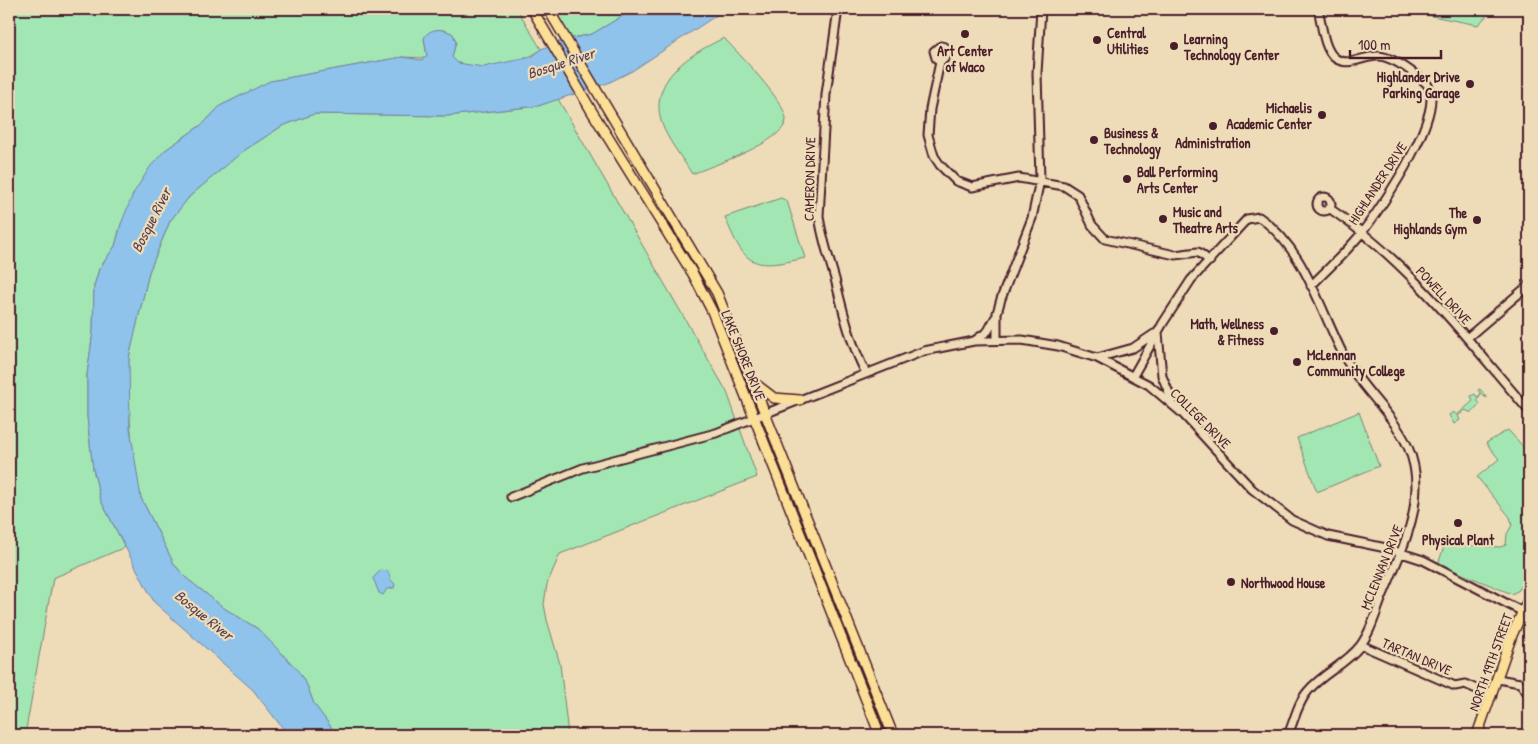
<svg xmlns="http://www.w3.org/2000/svg" width="1538" height="744" font-family="'Patrick Hand',sans-serif">
<rect width="100%" height="100%" fill="#eedcb9"/>
<filter id="ink" filterUnits="userSpaceOnUse"><feTurbulence type="fractalNoise" baseFrequency=".02" numOctaves="2"/><feDisplacementMap in="SourceGraphic" scale="10" xChannelSelector="R" yChannelSelector="G"/><feConvolveMatrix kernelMatrix="1 2 1 2 8 2 1 2 1" color-interpolation-filters="sRGB"/></filter>
<g filter="url(#ink)">
<path fill="#a2e7b3" stroke="#76836f" d="M9,9H517L541,49C529,63 461,77 452,57L456,42L453,34C443,28 430,28 424,39L427,56L425,58L402,57L271,81L220,106L204,123L164,151L121,224L115,246L99,269L94,286L93,332L87,375V417L93,469L101,501L125,547L53,578L25,735H9Z
M555,9H634L592,34L564,40Z
M1396,9H1493L1478,25Z
M724,38C737,52 787,103 786,120C785,142 711,166 692,174C682,157 667,140 661,121C649,78 692,53 724,38Z
M558,99L727,392L757,477L560,554L547,584L544,604L547,620L560,664L568,735H337L314,704L307,685L258,629L224,608L185,577L174,564L141,498L134,469L128,395L129,358L149,272L170,221L190,196L242,152L282,126L314,114L447,116L538,106Z
M781,198L787,201L805,258C753,270 745,267 725,217Z
M1480,389L1487,398L1482,395L1477,400L1480,404L1472,413L1465,410L1458,416L1460,420L1454,424L1449,415L1453,412L1457,415L1473,401L1471,396L1475,394L1477,397L1481,394L1478,390Z
M1359,412L1379,466L1317,492L1297,438Z
M1508,430L1529,453V567L1519,590L1512,594L1438,564L1445,544L1500,547L1506,545L1507,534L1512,525L1510,517L1477,477L1499,459L1486,443Z"/>
<path fill="#8fc3ec" stroke="#73819f" d="M634,9H726L632,71L608,83L538,106L447,116L314,114L282,126L242,152L190,196L170,221L149,272L129,358L130,428L141,498L174,564L185,577L224,608L258,629L296,668L307,685L314,704L337,735H288L253,690L154,602L101,501L93,469L87,417V375L93,332L94,286L99,269L115,246L121,224L133,194L150,167L164,151L204,123L220,106L270,81L402,57L422,60L427,56L424,38C430,27 443,28 453,34L456,42L452,57L458,63L483,67L532,57L541,49L564,40L592,34Z
M381,570L388,571L391,580L395,584L394,588L387,589L383,595L379,593L373,578Z"/>
<g fill="none" stroke-linecap="round" stroke-linejoin="round">
<g stroke="#4a1f2b" stroke-width="11">
<path id="minor" d="M838,9L826,94L819,216C822,238 829,258 835,279C843,311 850,343 866,373
M940,62L936,58L934,51L941,46L945,47C949,53 946,59 940,62L930,109L928,135L934,156L940,165L956,181L972,187L1019,178L1064,186L1078,195L1092,225L1105,239L1175,255L1198,252L1210,261
M1317 204a7 7 0 1 1 14 0a7 7 0 1 1-14 0Z
M1329,208C1409,262 1467,339 1529,411
M1311,286C1328,268 1348,251 1363,231C1381,208 1452,105 1425,82C1414,73 1393,57 1379,56C1364,55 1349,68 1335,58C1323,49 1322,23 1318,9
M1158,333L1162,376L1172,400
M1467,338L1529,285
M997,339V313L1001,299L1032,218L1040,180L1037,73L1041,9
M974,341L988,331L995,318
M1097,358L1133,348L1154,334
M1133,376L1163,323L1191,280L1247,219L1259,217C1304,248 1319,307 1343,354C1360,388 1392,412 1408,447C1430,497 1402,549 1383,595C1376,612 1371,632 1360,646C1345,665 1323,673 1308,691C1298,702 1294,721 1288,735
M511,497L583,468L716,433L924,351L974,341L1022,340L1058,346L1097,358L1149,385L1182,413L1252,489L1292,520L1328,536L1386,548L1423,560L1523,612L1529,618
M1361,645L1455,686L1465,684L1492,696
M1498,679L1520,683L1529,695"/>
</g>
<g stroke="#4a1f2b" stroke-width="12">
<path id="major" d="M532,9L591,110L693,274L712,311L880,735
M548,9L717,293L893,735
M753,382L774,398L800,400
M1477,735L1512,635L1529,598"/>
</g>
<use href="#minor" stroke="#eedcb9" stroke-width="7"/>
<use href="#major" stroke="#fbdf96" stroke-width="9"/>
</g>
</g>
<g fill="#4a1f2b" stroke="#eedcb9" stroke-width="2">
<circle cx="965" cy="34" r="5"/>
<circle cx="1097" cy="40" r="5"/>
<circle cx="1174" cy="46" r="5"/>
<circle cx="1470" cy="84" r="5"/>
<circle cx="1322" cy="115" r="5"/>
<circle cx="1213" cy="126" r="5"/>
<circle cx="1094" cy="140" r="5"/>
<circle cx="1127" cy="179" r="5"/>
<circle cx="1163" cy="219" r="5"/>
<circle cx="1477" cy="220" r="5"/>
<circle cx="1274" cy="331" r="5"/>
<circle cx="1297" cy="362" r="5"/>
<circle cx="1458" cy="523" r="5"/>
<circle cx="1231" cy="582" r="5"/>
</g>
<g text-anchor="middle" dominant-baseline="central" stroke-width="4.5" stroke-linejoin="round" paint-order="stroke">
<g font-size="14" font-weight="bold" fill="#4a1f2b" stroke="#eedcb9" text-anchor="start">
<text x="1107" y="32">Central<tspan x="1107" dy="16">Utilities</tspan></text>
<text x="1184" y="38">Learning<tspan x="1184" dy="16">Technology Center</tspan></text>
<text x="965" y="50" text-anchor="middle">Art Center<tspan x="965" dy="16">of Waco</tspan></text>
<text x="1460" y="76" text-anchor="end">Highlander Drive<tspan x="1460" dy="16">Parking Garage</tspan></text>
<text x="1312" y="107" text-anchor="end">Michaelis<tspan x="1312" dy="16">Academic Center</tspan></text>
<text x="1104" y="132">Business &amp;<tspan x="1104" dy="16">Technology</tspan></text>
<text x="1213" y="142" text-anchor="middle">Administration</text>
<text x="1137" y="171">Ball Performing<tspan x="1137" dy="16">Arts Center</tspan></text>
<text x="1173" y="211">Music and<tspan x="1173" dy="16">Theatre Arts</tspan></text>
<text x="1467" y="212" text-anchor="end">The<tspan x="1467" dy="16">Highlands Gym</tspan></text>
<text x="1264" y="323" text-anchor="end">Math, Wellness<tspan x="1264" dy="16">&amp; Fitness</tspan></text>
<text x="1307" y="354">McLennan<tspan x="1307" dy="16">Community College</tspan></text>
<text x="1458" y="539" text-anchor="middle">Physical Plant</text>
<text x="1241" y="582">Northwood House</text>
</g>
<g font-size="14" fill="#4a1f2b" stroke="#eedcb9">
<text transform="translate(809 179) rotate(-89)">CAMERON DRIVE</text>
<text transform="translate(1377 183) rotate(-57)">HIGHLANDER DRIVE</text>
<text transform="translate(1444 295) rotate(47)">POWELL DRIVE</text>
<text transform="translate(744 355) rotate(68)">LAKE SHORE DRIVE</text>
<text transform="translate(1201 418) rotate(45)">COLLEGE DRIVE</text>
<text transform="translate(1381 567) rotate(-68)">MCLENNAN DRIVE</text>
<text transform="translate(1417 656) rotate(23)">TARTAN DRIVE</text>
<text transform="translate(1490 662) rotate(-70)">NORTH 19TH STREET</text>
</g>
<g font-size="15" font-style="italic" fill="#584052" stroke="#eedcb9">
<text transform="translate(561 63) rotate(-18)">Bosque River</text>
<text transform="translate(151 220) rotate(-63)">Bosque River</text>
<text transform="translate(204 615) rotate(39)">Bosque River</text>
</g>
</g>
<rect width="1538" height="744" fill="none" stroke="#eedcb9" stroke-width="30"/>
<rect x="15" y="15" width="1508" height="714" fill="none" stroke="#4a1f2b" stroke-width="2" filter="url(#ink)"/>
<path d="M1350 50v8h91v-8" fill="none" stroke="#4a1f2b" stroke-width="2.5"/>
<text x="1358" y="50" font-size="15" fill="#4a1f2b" stroke="#eedcb9" stroke-width="4" paint-order="stroke">100 m</text>
</svg>
